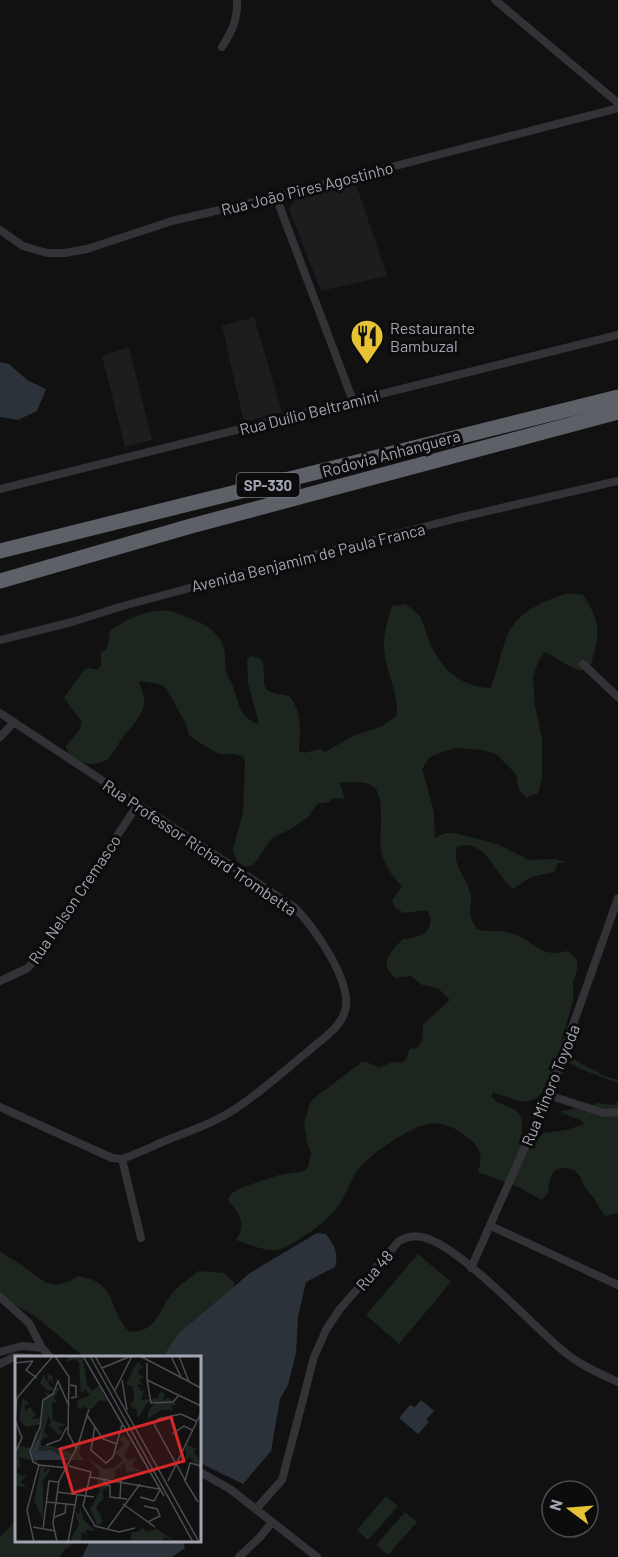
<svg xmlns="http://www.w3.org/2000/svg" width="618" height="1557" font-family="Barlow,sans-serif">
<rect width="100%" height="100%" fill="#111112"/>
<path fill="#1d1d1f" d="M356,184L387,276L321,291L289,209L295,200Z
M254,317L282,412L244,422L222,326Z
M129,347L152,440L125,447L102,356Z"/>
<path fill="#1d251f" d="M569,593L583,595C601,622 600,633 591,664L581,671C567,667 558,658 545,652L538,662L533,677L535,705L542,738V778L538,793L526,798L518,788L516,774L496,754L482,750L456,748L442,752L430,757L422,769L434,812L435,838L446,833H454L497,844L529,860L554,859L566,862L558,863L554,872L531,877L513,889C496,876 484,836 457,847C451,864 466,876 470,892C474,908 464,909 477,929C487,933 499,929 510,933C535,940 539,959 567,951L577,959V970L573,983V1001L562,1039L564,1046L571,1050L575,1060L605,1076L618,1080V1083L580,1069L567,1061L561,1080L553,1078C532,1109 526,1104 493,1092L491,1097L495,1099V1101L516,1110L522,1118L521,1150L524,1151L544,1133L566,1130L585,1124L580,1120L562,1113L561,1111L588,1107L597,1103L614,1105L618,1101V1213L606,1216C599,1211 598,1203 593,1197C588,1191 590,1195 586,1189C580,1178 580,1169 564,1168C549,1168 550,1182 548,1193L542,1200L516,1186L478,1172C483,1155 481,1148 467,1137C456,1128 443,1122 429,1124C411,1126 367,1156 357,1171C349,1183 345,1199 335,1210C323,1224 304,1237 288,1246C272,1256 252,1245 236,1240C247,1224 239,1213 228,1200L231,1194L240,1188L279,1175L304,1171L308,1168L311,1153L307,1142L304,1124L309,1105L313,1099L362,1062H367L379,1068L392,1062L402,1063L406,1059L410,1048L416,1049C424,1043 423,1033 423,1024L450,1000L438,988L422,985L411,976L395,978C378,962 390,952 403,939C420,939 438,930 427,910L404,913L394,907L392,901L402,886C394,879 385,866 382,855C377,838 388,793 371,785C360,780 350,784 339,782L345,799L333,798L329,802L317,804L309,816L293,828L271,839L255,863L250,866H243L236,860L233,850L243,812L245,761L243,756L234,754H219L195,740L188,733L186,724L166,688L159,684L140,681L139,683C153,709 135,721 121,740C117,746 113,754 108,759C96,769 67,762 66,746L80,729L82,722L64,698L84,670L88,668L98,670L101,665V652L107,649L110,631C128,619 147,608 170,611C177,612 185,617 192,619C205,624 217,631 223,645C227,654 224,663 226,672C228,678 232,683 234,689C238,704 242,720 259,724L248,683L247,659L251,656L259,658L263,662C266,690 258,691 289,696C303,712 300,731 299,751L304,753L319,749L325,752L353,736L383,726L397,715C398,692 386,672 384,649C383,635 388,619 392,606L405,604C424,617 421,618 428,638C439,667 458,686 490,688C499,670 501,646 510,630C521,610 548,599 569,593Z
M0,1251C7,1257 16,1261 24,1267C44,1282 53,1293 78,1276C120,1283 106,1309 130,1332C161,1331 157,1308 176,1289C182,1283 191,1278 198,1271L224,1273L234,1282V1295L177,1357H84L35,1316L0,1297Z
M418,1254L451,1282L399,1344L366,1315Z
M386,1496L398,1506L368,1540L357,1530Z
M405,1512L417,1522L388,1555L376,1545Z
M16,1520V1540L77,1541L63,1551L60,1557H0V1537Z"/>
<path fill="#2b323a" d="M0,362L9,364L27,380L46,389L37,411L18,420L0,417Z
M317,1233L326,1234C334,1245 339,1253 335,1267L306,1282L298,1317L296,1353L288,1385L280,1399L271,1451L243,1484L200,1463V1358L163,1357L178,1334L250,1273Z
M421,1400L434,1411L426,1420L429,1422L418,1434L399,1418L410,1405L415,1407Z
M90,1541H183L185,1548L172,1557H82Z"/>
<g fill="none" stroke-linecap="round" stroke-linejoin="round">
<path stroke="#323237" stroke-width="8" d="M495,0L618,103
M222,47C232,31 238,19 237,0
M276,197L353,401
M0,230L23,246L47,253H65L87,249L172,221L276,197L618,108
M0,489L618,335
M0,640L72,622L123,606L268,567L458,518L618,481
M583,664L618,697
M0,713L294,907C314,926 356,986 344,1014C338,1030 318,1042 306,1053C284,1071 262,1091 238,1107C218,1121 195,1129 172,1138C155,1145 139,1153 122,1159L112,1158L0,1107
M0,737L14,722
M0,981L28,968L43,949L138,804
M548,1095L604,1113L618,1112
M122,1159L141,1238
M491,1226L618,1285
M471,1268L548,1095L618,898
M0,1297L29,1323L42,1348L51,1358
M0,1352L22,1346L42,1348
M0,1364L14,1357L37,1358
M200,1472L230,1489L317,1557
M256,1509L282,1480L314,1357L326,1330L339,1310L399,1241C407,1237 413,1235 422,1237C458,1244 530,1323 562,1350C578,1364 598,1373 618,1382
M239,1557L261,1536L272,1522"/>
<path stroke="#5e6068" stroke-width="15" d="M0,551L618,397
M0,581L191,526L618,412"/>
</g>
<defs>
<g id="restaurant-pin" transform="scale(1.725)"><path d="M0 17L-7.5 6A9.5 9.5 0 1 1 7.5 6Z" fill="#e7c234" stroke="#0c0c0d"/><path d="M-5-6h1v4h1v-4h1v4h1v-4h1v5L-1.5 .5V6h-2V.5L-5-1ZM5-6V6H3V1.5H1.5Q1.5-4 5-6Z" fill="#111"/></g>
</defs>
<g fill-rule="evenodd">
<use href="#restaurant-pin" x="367" y="336"/>
</g>
<g text-anchor="middle" dominant-baseline="central" stroke-width="6" stroke-linejoin="round" paint-order="stroke">
<rect fill="#0c0c0d" stroke="#767880" stroke-width="1.5" x="236.5" y="473" width="63" height="24" rx="4.5"/>
<g font-size="15" font-weight="bold" fill="#a3a6b2">
<text x="268" y="485">SP-330</text>
</g>
<g font-size="16" fill="#a3a6b2" stroke="#0c0c0d">
<text transform="translate(307 188) rotate(-14)">Rua João Pires Agostinho</text>
<text transform="translate(309 412) rotate(-14)">Rua Duílio Beltramini</text>
<text transform="translate(391 453) rotate(-15)">Rodovia Anhanguera</text>
<text transform="translate(308 557) rotate(-14)">Avenida Benjamim de Paula Franca</text>
<text transform="translate(200 847) rotate(34)">Rua Professor Richard Trombetta</text>
<text transform="translate(74 899) rotate(-56)">Rua Nelson Cremasco</text>
<text transform="translate(550 1085) rotate(-68)">Rua Minoro Toyoda</text>
<text transform="translate(374 1270) rotate(-49)">Rua 48</text>
</g>
<g font-size="16" fill="#a3a6b2" stroke="#0c0c0d" text-anchor="start">
<text x="390" y="327">Restaurante<tspan x="390" dy="18">Bambuzal</tspan></text>
</g>
</g>
<g transform="translate(15 1356)">
<rect width="186" height="186" fill="#111112"/>
<path d="M53,0L68,3L72,29L77,35L84,30L93,46L84,44L77,53L69,51L70,47L67,53L62,51V45L75,39L71,34L66,37L64,7L60,3L52,6ZM127,3L124,8L129,11L122,15L129,22L124,23L128,29L122,28L126,35L132,34L127,37L132,40L127,39V44L143,42L145,35L150,38L148,44L153,42L162,48L156,50L158,54H147L132,63L134,54L142,46H133L123,62L121,53L114,52L118,51L114,47L118,46L119,38L118,31L111,28L121,8ZM32,17L37,20L39,29L35,23L33,27L38,32H43L45,27L47,29L39,42L42,46L37,47L38,64L51,69L43,72L47,76L44,79L33,69L36,67L34,59L29,77L34,80L26,84V90L35,89L59,98L67,80L64,98L70,104H55L36,94L23,96L25,68L11,71L4,64L8,41L14,48L10,49V55L15,51L21,59L16,63L25,62L26,66L29,43L34,42L29,36L37,38L39,34L33,35L25,27L29,18L31,25L33,24ZM21,73L23,81L18,93L23,106L3,101L6,110L1,115L7,120L13,118L5,126L12,131L0,130L2,90L16,92ZM108,80L116,86L109,100L113,104L121,102L117,110L126,115L111,116L110,107L106,110V119L105,112L100,114V122L92,124L93,132L87,134L89,142L81,151L88,165L83,171L75,153L85,135L82,124L85,116L73,103L90,113L100,111L108,104L100,97L110,87L104,84ZM171,88L181,93L179,96L186,106V114L174,101L170,105L168,104L171,102ZM26,110L30,111L29,117L34,111L35,115L28,125V163L19,145ZM65,151L68,163L80,175L70,174L73,179L67,176L66,186L58,185L56,182L64,169L60,156L65,158ZM123,164L125,175L128,171L131,176L142,173L161,186L149,181L148,186H115L117,176H124Z" fill="#1d251f"/>
<path d="M28,73L23,95L36,94L54,104H19L16,96Z" fill="#2b323a"/>
<path fill="none" stroke="#4b4d52" stroke-width="1.5" d="M40,0L54,21L53,77L61,92M68,0L149,140M75,0L178,186M80,0L184,186M125,0L186,32M156,0L167,23M164,0L174,26M18,5L11,14L22,22M0,7L18,5M132,7V24L186,50M87,12L116,0M107,24L112,54M132,24L136,47L158,46L164,39M55,29L61,30V41L56,42M100,34L117,0M72,59L88,83L102,88M80,70L76,94L91,107L98,101L107,69M157,78L169,70L177,74M31,89L45,84L52,71M0,97L7,82L0,64L2,42L38,0M54,110L76,116L68,150L80,170L104,176L120,172M53,112L24,109L18,106L15,95L25,71L28,44L38,38L43,25L54,50M75,121L144,133M89,123V128L95,130V141L112,143M170,124L139,68L143,63L166,58L181,65M153,125L186,57M43,136L79,141M125,141L139,145L145,134M105,142L106,124M32,146L61,149M183,146L170,125L175,107L186,110M108,148L140,171M129,150L142,153L145,160L133,166M40,161L50,157L51,148M18,171L40,175M93,172L125,128M28,173L34,125L44,126M19,186L12,154L24,109M42,186L38,167L44,125L63,89L74,53M53,186L62,139"/>
<path fill="#d62828" fill-opacity="0.15" stroke="#d62828" stroke-width="3" d="M156,61L169,105L58,137L45,93Z"/>
<rect width="186" height="186" fill="none" stroke="#a3a6b2" stroke-width="3"/>
</g>
<g transform="translate(570 1509) rotate(286)"><circle r="28" fill="#0c0c0d" stroke="#484a4f" stroke-width="1.5"/>
<path d="M0-4.5L10 22L0 15L-10 22Z" fill="#e7c234"/>
<text y="-9" font-size="16" font-weight="bold" text-anchor="middle" fill="#a3a6b2">N</text>
</g>
</svg>
